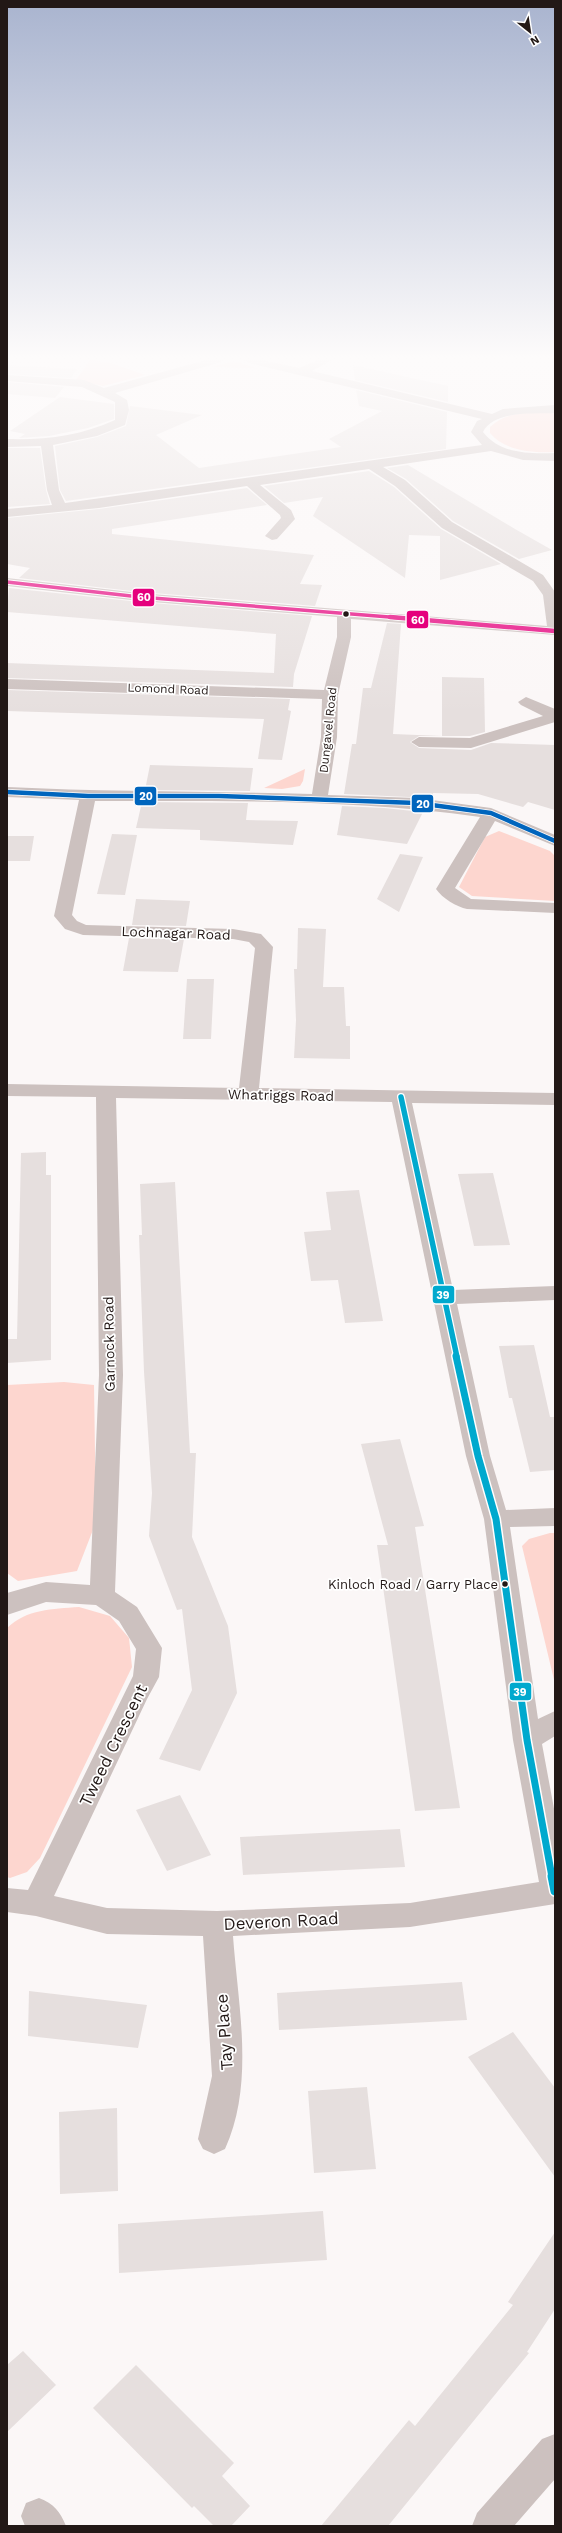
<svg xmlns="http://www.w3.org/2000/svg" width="562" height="2533" font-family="'Work Sans',sans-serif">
<rect width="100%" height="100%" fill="#fbf7f7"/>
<path fill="#fdd6cf" d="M90,360L108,362L145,375L103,386L76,380Z
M234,361L255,368L212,367Z
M555,412V452C533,453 505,451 490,433V427C507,410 533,413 555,412Z
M305,769L303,781L300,786L282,789L264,788Z
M499,831L550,851L555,856V901L472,896L459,887L485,837Z
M64,1382L94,1385L96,1522L77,1571L18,1581L7,1573V1385Z
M550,1533H555V1684L522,1546L529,1539Z
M79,1607L110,1616L129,1638L132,1667L40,1858L27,1872L10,1878L7,1877V1628C27,1609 52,1609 79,1607Z"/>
<path fill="#e6dfde" d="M7,365L22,366L77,369L71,378L7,374Z
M353,365L448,386V402L355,380Z
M7,382L64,387L55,398L7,394Z
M356,390L447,412L446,449L66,501L60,490L55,446L97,437L126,426L130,406L202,415L156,435L199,468L341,447L329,439L382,411L359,406Z
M60,397L114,404V419L88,428L49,436L19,438L25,434L10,431Z
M7,448H40L46,490L50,504L7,507Z
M408,465L515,529L552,550L519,559L453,521L406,479L387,468Z
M369,471L394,487L441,529L501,564L440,580V536L409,535L405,578L313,516L323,497L284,503L264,486Z
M247,488L267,505L112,529V534L314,555L300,584L322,585L315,606L140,592L19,578L30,568L7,564V518L99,509Z
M9,588L140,602L312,616L294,674L293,687L7,678V663L274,673L276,634L7,612Z
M387,623L401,624L393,734L442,736H419L410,742L419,748L471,750L491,743L555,745V810L528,802L523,807L478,794L433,793L430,798L344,794L352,744H356L363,688H371Z
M442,677L484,678L485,732L470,736H442Z
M7,690L290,699L288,710L291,711L282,760L258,759L264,719L7,711Z
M150,765L253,768L250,791L145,790Z
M142,802L248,803L246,820L298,821L293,845L200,840V830L136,828Z
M342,806L384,808L423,812L407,844L337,835Z
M112,834L137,835L125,895L97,894Z
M7,836H34L30,861H7Z
M400,854L423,857L399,912L377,899Z
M136,899L190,901L186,926L132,925Z
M298,928L326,929L323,987H344L346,1026H350V1059L294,1058L296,1020L294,969H297Z
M129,938L184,939L178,972L123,971Z
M187,979H214L211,1039H183Z
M46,1152V1175H51V1360L7,1363V1339H17L21,1153Z
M493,1173L510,1245L474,1246L458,1174Z
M175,1182L190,1453H196L192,1537L228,1626L237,1693L200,1771L159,1759L192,1690L182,1609L177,1610L149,1536L152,1493L144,1372L139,1235H142L140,1184Z
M359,1190L383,1321L345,1323L338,1280L311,1281L304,1232L331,1230L326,1192Z
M534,1345L550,1417H555V1470L530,1472L512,1398H509L499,1346Z
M400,1439L424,1526L415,1527L460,1808L415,1811L377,1545H388L361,1444Z
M180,1795L211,1855L167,1871L136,1810Z
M400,1829L405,1867L243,1875L240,1837Z
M462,1982L467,2020L279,2030L277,1993Z
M29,1991L147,2005L138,2048L28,2036Z
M513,2032L555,2088V2177L468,2057Z
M367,2087L376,2169L314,2173L308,2091Z
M117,2108L118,2191L60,2194L59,2112Z
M323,2211L327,2260L119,2273L118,2224Z
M555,2232V2309L527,2352L529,2353L388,2526H321L409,2420L415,2426L513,2305L508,2302Z
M23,2351L56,2385L7,2432V2365Z
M136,2365L234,2463L222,2476L250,2506L231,2526H214L194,2506L192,2508L93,2408Z"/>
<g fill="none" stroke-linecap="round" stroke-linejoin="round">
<path fill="#ccc1bf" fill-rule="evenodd" d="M206,360H223L221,362L115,393L127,400L129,410L125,425L97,436L53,445L59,490L65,503L482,445L471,432L477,421L482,419L249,363L243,360H262L299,368L318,360H332L312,371L492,414L503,409L555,405V413C535,414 494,410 483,432C500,454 530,454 555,453V461L523,460L491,451L383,467L405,480L452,522L543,575L555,592V635L351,619V637L338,695L337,737L328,795L417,798L491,808L555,835V846L495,821L455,888L471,899L555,903V913L467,909C457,907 442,898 436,889L480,817C353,799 223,801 95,801L72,915L77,921L86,925L233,929L261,934L273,947L259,1088L555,1093V1105L412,1103L453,1290L555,1286V1300L457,1304L490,1456L506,1510L555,1508V1526L510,1527L538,1719L555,1711V1736L542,1744L555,1814V1904L410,1927L233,1936C238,2006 255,2083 225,2149L214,2154L203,2149L198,2139L212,2076L203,1936L107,1934L36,1916L7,1912V1888L28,1890L133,1676L136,1649L119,1621L96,1605L46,1602L7,1615V1593L46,1582L90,1585L99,1375L96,1097L7,1096V1084L239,1088L255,948L249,942L233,939L83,935L65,929L54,916L79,800L7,797V787C108,792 210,791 312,794L321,737L322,699L7,689V679L324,690L337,637V617L140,601L7,586V578L140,593L547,626L543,595L533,581L442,528L395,486L369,469L260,485L291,510L295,519L277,539L272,540L265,536L281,518L280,515L247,486L99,508L7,517V509L52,505L47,490L41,446L7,447V439C46,440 80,436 115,420V402L82,387L7,381V375L84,380L104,388ZM116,1098L392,1102L466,1456L484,1519L513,1740L539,1882L410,1903L217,1911L107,1908L54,1896L147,1699L159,1677L162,1648L137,1607L115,1592L123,1375Z
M526,697L555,709V722L471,748L419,747L411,742L419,737L470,738L543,716L521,705L518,702Z
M555,2434V2479L514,2526H472L477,2513L542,2439Z
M39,2498C54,2504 60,2511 66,2526H25L21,2516L26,2503Z"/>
<g stroke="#fff" stroke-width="5.5">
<path id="bus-1-far1" d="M7,582L140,597L402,618"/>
</g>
<g stroke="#fff" stroke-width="6">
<path id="bus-1" d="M390,617L555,631"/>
</g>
<g stroke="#fff" stroke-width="6">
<path id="bus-2" d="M7,792L88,796H219L417,803L491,813L555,841"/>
</g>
<g stroke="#fff" stroke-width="8">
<path id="bus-3-far2" d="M401,1097L457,1357"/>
</g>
<g stroke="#fff" stroke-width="10">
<path id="bus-3-far1" d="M456,1356L478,1456L496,1519L527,1740L552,1877"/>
</g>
<g stroke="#fff" stroke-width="12">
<path id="bus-3" d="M552,1876L555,1891"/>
</g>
<use href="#bus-1-far1" stroke="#e5007d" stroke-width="3.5"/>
<use href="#bus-1" stroke="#e5007d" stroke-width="4.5"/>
<use href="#bus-2" stroke="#0065bd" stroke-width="4.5"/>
<use href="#bus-3-far2" stroke="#00a9ce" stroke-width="5.5"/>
<use href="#bus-3-far1" stroke="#00a9ce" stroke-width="7"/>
<use href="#bus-3" stroke="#00a9ce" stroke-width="9"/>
</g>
<linearGradient id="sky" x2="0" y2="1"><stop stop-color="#a9b4cf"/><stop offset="0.5" stop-color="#fdfbfb"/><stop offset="1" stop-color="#fdfbfb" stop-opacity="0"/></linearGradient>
<rect width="562" height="714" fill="url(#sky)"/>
<g fill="#221816" stroke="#fff" stroke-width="1.5">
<circle cx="346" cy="614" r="3.5"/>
<circle cx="505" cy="1584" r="3.5"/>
</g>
<g text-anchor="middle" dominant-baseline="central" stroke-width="3.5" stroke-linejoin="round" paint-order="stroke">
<g font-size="12" fill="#221816" stroke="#fff">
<text transform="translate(168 689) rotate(2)">Lomond Road</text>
<text transform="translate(328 730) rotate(-84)">Dungavel Road</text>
</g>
<g font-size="13" fill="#221816" stroke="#fff" text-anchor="end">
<text x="498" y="1584">Kinloch Road / Garry Place</text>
</g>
<g font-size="14" fill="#221816" stroke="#fff">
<text transform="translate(176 933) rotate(2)">Lochnagar Road</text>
<text transform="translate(281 1095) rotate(1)">Whatriggs Road</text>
<text transform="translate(109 1344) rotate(-91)">Garnock Road</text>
</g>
<g font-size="17" fill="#221816" stroke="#fff">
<text transform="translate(113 1745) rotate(-64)">Tweed Crescent</text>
<text transform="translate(281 1921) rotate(-3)">Deveron Road</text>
<text transform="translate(224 2032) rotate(-94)">Tay Place</text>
</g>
</g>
<g stroke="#fff" stroke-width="1.5">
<rect x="132" y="588" width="23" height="19" rx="4" fill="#e5007d"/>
<rect x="406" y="610" width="23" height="19" rx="4" fill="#e5007d"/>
<rect x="134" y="786" width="23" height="20" rx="4" fill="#0065bd"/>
<rect x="411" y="794" width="23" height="19" rx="4" fill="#0065bd"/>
<rect x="432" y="1285" width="23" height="19" rx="4" fill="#00a9ce"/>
<rect x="509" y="1682" width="23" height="19" rx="4" fill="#00a9ce"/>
</g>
<g font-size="11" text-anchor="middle" font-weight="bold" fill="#fff">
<text x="144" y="601">60</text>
<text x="418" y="624">60</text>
<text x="146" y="800">20</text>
<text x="423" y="808">20</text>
<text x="443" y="1299">39</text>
<text x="520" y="1696">39</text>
</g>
<rect width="562" height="2533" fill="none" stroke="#221816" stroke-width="16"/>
<g transform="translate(530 32) rotate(150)" stroke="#ffffff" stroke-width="3" paint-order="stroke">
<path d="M0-3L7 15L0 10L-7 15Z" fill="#221816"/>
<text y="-6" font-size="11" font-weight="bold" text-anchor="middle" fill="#221816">N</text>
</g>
</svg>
